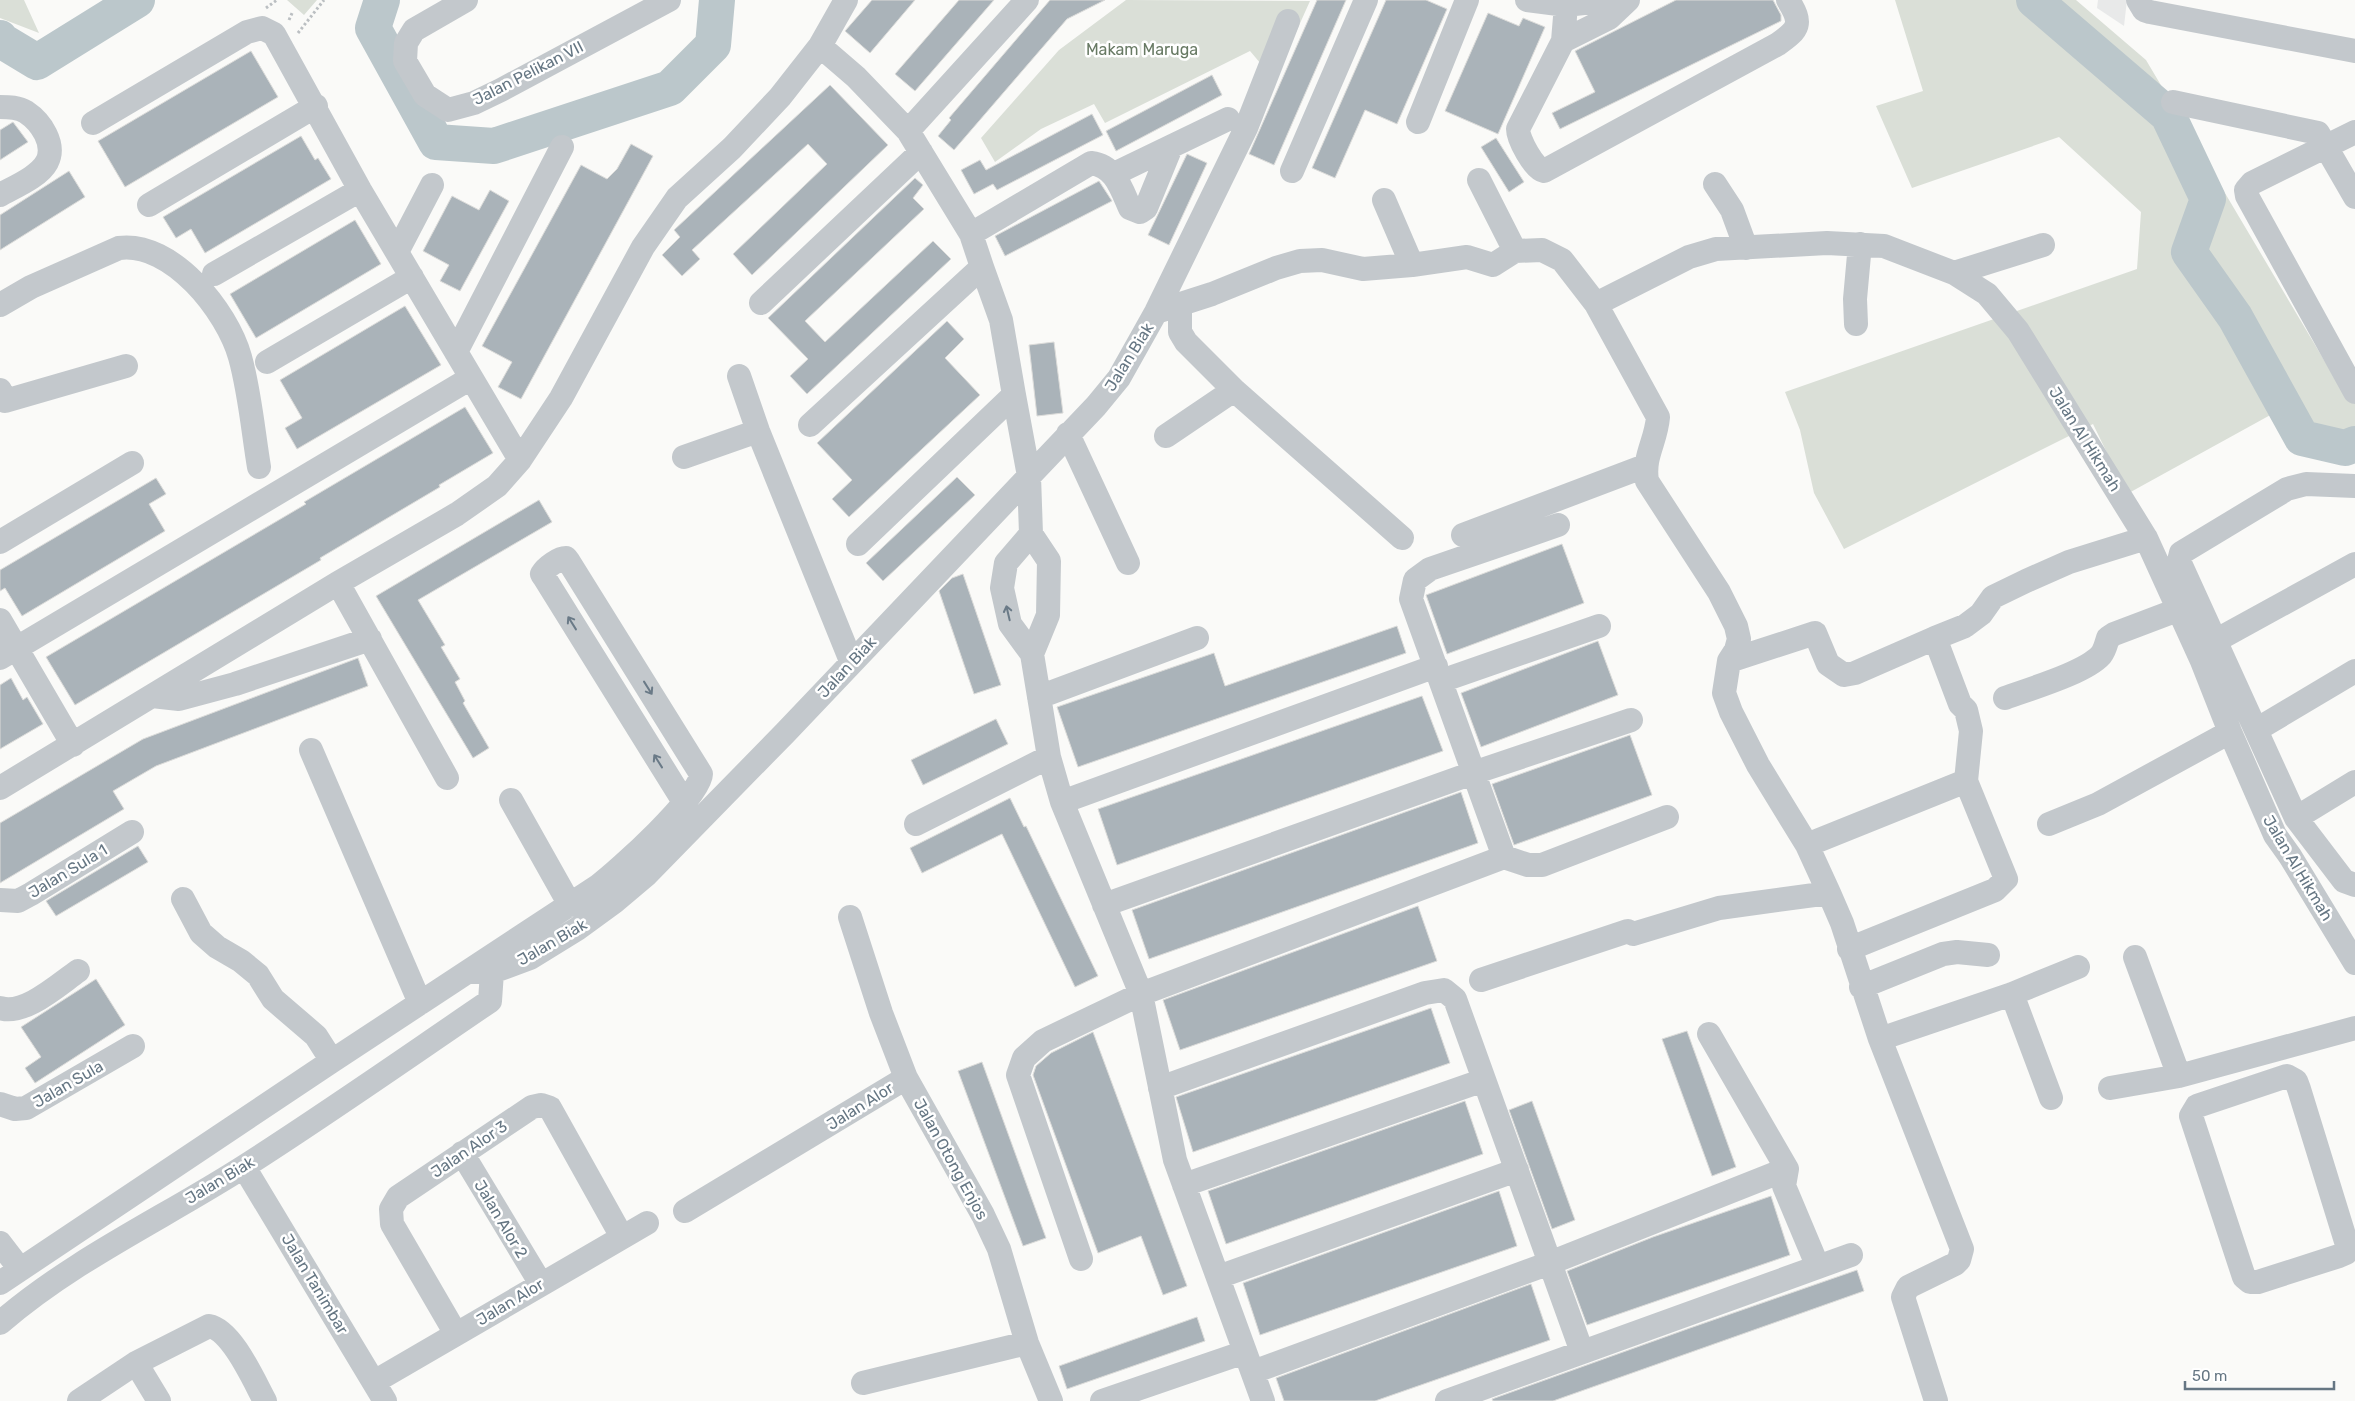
<svg xmlns="http://www.w3.org/2000/svg" width="2355" height="1401" font-family="Rubik,sans-serif">
<rect width="100%" height="100%" fill="#fafaf8"/>
<path fill="#e8e9e9" d="M2098,0H2127L2124,26L2097,8Z"/>
<path fill="#dadfd7" d="M0,0H24L39,33L0,18Z
M287,0H317L304,15Z
M1126,0L1310,1L1279,70L1261,64L1250,51L1105,123L1094,104L1041,129L995,162L981,138L1059,50Z
M1895,0H2076L2146,60L2343,392L2355,386V457L2301,449L2274,413L2127,494L2093,424L1844,549L1814,493L1800,430L1785,392L2137,269L2141,212L2059,137L1912,188L1876,106L1923,91Z"/>
<g fill="none" stroke-linecap="round" stroke-linejoin="round">
<path stroke="#bbc7cb" stroke-width="36" d="M382,0L373,28L436,142L494,146L670,88L713,45L717,0
M2034,0L2168,115L2208,199L2189,252L2235,317L2302,438L2345,448L2355,444
M0,38L2,41L37,62L137,0"/>
</g>
<path fill="#aab3b9" stroke="#dcdcda" d="M872,0H915L870,53L845,31Z
M959,0H994L915,91L895,74Z
M1050,0H1105L1067,19L954,150L938,136L951,120L949,118Z
M1317,0H1346L1274,165L1249,154Z
M1386,0H1426L1447,9L1397,124L1365,110L1335,178L1312,168Z
M1676,0H1773L1781,15V21L1560,129L1552,113L1595,92L1575,51Z
M1488,13L1519,26L1523,18L1545,27L1498,134L1445,111Z
M251,51L278,97L125,187L98,141Z
M1212,75L1222,95L1116,151L1106,131Z
M830,85L888,145L752,275L733,254L827,164L808,144L692,250L700,259L682,276L662,255L680,237L674,230Z
M1092,114L1103,135L997,190L993,184L974,194L961,170L980,160L986,170Z
M13,122L28,142L0,160V130Z
M301,136L315,160L318,158L331,179L205,253L191,229L176,238L163,217Z
M1496,138L1524,182L1509,192L1481,147Z
M631,144L653,156L521,399L498,387L512,362L482,346L581,165L607,179L617,169Z
M1187,154L1207,163L1169,245L1148,235Z
M69,171L85,197L0,250V215Z
M915,178L923,185L913,198L924,209L805,321L825,342L933,241L951,259L807,394L790,376L808,359L768,318Z
M1099,181L1112,201L1005,256L995,236Z
M490,190L509,201L460,291L440,281L449,265L423,251L452,196L479,210Z
M355,220L381,264L256,338L230,294Z
M405,306L441,365L297,449L285,428L302,418L280,380Z
M947,321L964,339L945,358L980,395L849,517L832,499L852,480L817,443Z
M1054,342L1063,413L1037,416L1029,345Z
M465,407L493,453L439,485L440,487L320,558L321,560L75,705L46,657L306,504L304,502Z
M957,477L975,495L883,581L866,563Z
M156,478L166,494L149,504L165,531L22,616L5,588L0,591V570Z
M539,500L552,522L418,600L445,645L441,647L460,679L455,682L465,701L463,703L489,748L473,758L376,596Z
M1562,544L1584,603L1447,654L1426,595Z
M963,574L1001,685L974,694L939,591L952,578Z
M1397,626L1406,653L1078,767L1057,707L1214,653L1225,686Z
M1598,641L1618,695L1481,747L1461,693Z
M358,658L368,686L156,766L113,791L124,809L0,883V823L143,739Z
M11,678L23,700L27,697L43,724L0,749V685Z
M1422,696L1443,751L1117,865L1098,809Z
M996,719L1008,744L923,785L911,760Z
M1630,735L1652,795L1514,845L1492,784Z
M1461,792L1478,843L1149,959L1132,910Z
M1010,798L1024,827L1026,826L1098,976L1075,987L1002,834L922,873L910,848Z
M138,846L148,862L56,916L46,901Z
M1418,906L1437,961L1180,1050L1163,1000Z
M96,979L125,1025L35,1083L25,1068L41,1057L21,1027Z
M1431,1008L1450,1063L1193,1152L1176,1097Z
M1687,1031L1736,1167L1712,1176L1662,1039Z
M1093,1032L1187,1286L1163,1295L1141,1236L1098,1253L1033,1075L1036,1066L1051,1053Z
M982,1062L1046,1238L1023,1246L958,1071Z
M1465,1101L1483,1154L1226,1244L1208,1191Z
M1532,1101L1575,1220L1552,1229L1509,1110Z
M1499,1191L1517,1246L1260,1335L1243,1283Z
M1771,1196L1790,1255L1587,1325L1567,1271L1653,1237Z
M1857,1270L1864,1291L1553,1401H1493L1492,1399L1690,1328Z
M1531,1284L1550,1340L1375,1401H1284L1276,1378Z
M1197,1317L1205,1341L1067,1389L1059,1366Z"/>
<g fill="none" stroke-linecap="round" stroke-linejoin="round">
<path stroke="#bbbfc2" stroke-width="3" stroke-dasharray="2.5 2.5" stroke-linecap="butt" d="M266,8L277,0
M289,20L293,11
M298,33L324,0"/>
<path stroke="#c3c8cc" stroke-width="24" d="M466,0L414,30L406,43L405,61L425,95L448,110L474,103L501,90L669,0
M1527,0L1566,5L1610,0
M2138,0L2144,10L2150,12L2355,51
M1566,5L1563,41L1518,129C1518,139 1534,169 1544,171L1778,44C1799,29 1803,24 1788,0
M1563,41L1609,18L1628,0
M820,46L856,77L908,131L971,234L982,267L1001,320L1014,395L1029,476L1031,534L1049,561L1048,615L1032,654
M2173,102L2318,133L2355,197
M0,107C9,107 18,107 26,112C41,122 56,144 47,162C39,177 14,187 0,195
M1418,122L1467,0
M93,123L247,32L262,28L274,34L360,190L520,460
M908,131L1027,0
M2355,132L2252,183L2246,190L2247,196L2355,392
M1292,171L1366,0
M1114,174L1228,119
M1479,180L1515,251
M1715,184L1732,210L1746,248
M1384,200L1412,265
M149,205L316,106
M971,234L1091,163C1115,166 1121,188 1130,208L1140,212L1146,208L1171,147
M397,252L432,185
M1954,273L2043,245
M214,274L360,190
M761,303L921,152
M1596,304L1689,257L1716,249L1827,243L1884,246L1954,273L1987,294L2018,331L2146,538L2202,661L2230,732L2275,835L2290,856L2355,963
M0,305L31,287L119,248C172,241 227,311 240,357C250,393 253,431 259,467
M1180,306V332L1186,342L1234,390L1402,538
M1156,312L1212,294L1276,268L1300,261L1322,260L1363,269L1412,265L1467,257L1493,265L1515,251L1542,250L1562,260L1596,304L1658,417C1656,442 1643,456 1647,481L1719,592L1736,626L1739,639L1736,650L1729,661L1724,693L1731,712L1758,765L1807,845L1829,893L1842,923L1880,1039L1962,1249L1959,1260L1955,1264L1908,1287L1903,1297L1936,1401
M1856,324L1855,299L1860,244
M456,352L562,147
M267,362L412,277
M739,376L758,431L851,661
M0,390L5,401L126,366
M810,425L982,267
M1068,434L1128,563
M1166,436L1234,390
M684,457L758,431
M2355,486L2306,484L2287,489L2181,553L2179,561L2296,818L2344,881L2355,885
M1031,534L1006,563L1002,588L1010,624L1032,654L1049,757L1062,802L1141,994L1175,1160L1263,1401
M1463,535L1645,466
M0,542L132,463
M858,544L1014,395
M338,583L447,778
M0,620L73,745
M1935,638L1965,626L1981,614L1993,597L2026,581L2069,562L2146,538
M2215,641L2355,564
M0,658L471,378
M1729,661L1815,633L1828,664L1844,675L1855,673L1935,638L1960,704L1966,710L1971,731L1966,781L2006,879L1995,890L1849,949
M1441,681L1599,626
M152,696L179,699L235,684L370,639
M1039,697L1197,638
M2005,698C2029,689 2085,673 2101,655C2105,650 2106,644 2108,638L2114,634L2180,609
M2256,730L2355,671
M311,750L420,1003
M0,788L338,583L457,514L497,486L520,460L561,398L643,247L677,198L732,148L780,97L820,46L846,0
M511,800L570,905
M1062,802L1436,666
M2296,818L2355,782
M916,824L1049,757
M2049,824L2098,804L2230,732
M1807,845L1966,781
M1504,857L1411,599L1415,580L1430,569L1558,525
M183,899L201,933L217,947L241,961L258,975L273,999L316,1036L332,1061
M0,900L18,901L31,894L132,832
M1104,905L1473,773L1631,720
M850,917L881,1013L906,1078L983,1215L999,1249L1027,1343L1051,1401
M2135,957L2179,1076
M473,972H492L530,958L577,929L614,902L646,875L785,733L1096,406L1119,378L1156,312L1246,128L1288,21
M1481,980L1628,931L1633,934L1719,908L1829,893
M1861,987L1943,954L1957,952L1988,955
M2012,994L2051,1098
M0,1008C24,1016 58,985 78,971
M1709,1034L1787,1169L1784,1186L1818,1267
M1880,1039L2012,994L2078,967
M2287,1076L2296,1081L2299,1089L2348,1248L2346,1253L2339,1256L2258,1282H2250L2244,1277L2191,1116L2197,1106Z
M1160,1088L1425,993L1444,990L1455,999L1582,1352
M2110,1088L2179,1076L2355,1028
M0,1104L15,1109L26,1108L133,1046
M462,1153L541,1284
M244,1167L385,1401
M1184,1185L1484,1080
M685,1211L906,1078
M0,1243L20,1269
M1081,1259L1018,1075L1024,1058L1043,1041L1141,994L1504,857L1528,865H1542L1667,817
M1218,1277L1517,1170
M0,1283L332,1061L598,886C618,871 701,796 701,774L569,562L566,558C559,558 546,567 542,574L544,577L684,802
M0,1323C74,1259 164,1218 245,1166C328,1113 409,1056 490,1001L492,972
M456,1334L392,1224L391,1209L398,1197L532,1107L541,1105L550,1108L622,1237
M136,1363L159,1401
M1253,1372L1550,1263L1787,1169
M374,1382L647,1223
M863,1383L1027,1343
M79,1401L136,1363L209,1326C232,1330 254,1381 265,1401
M1102,1401L1245,1352
M1447,1401L1851,1255"/>
</g>
<defs><path id="oneway-shaft" d="M-6 0H5M1.5-3L5.5 0L1.5 3" fill="none" stroke-width="1.6" stroke-linecap="round" stroke-linejoin="round" transform="scale(1.25)"/></defs>
<g stroke="#6a7a87">
<use href="#oneway-shaft" transform="translate(1008 613) rotate(-103)"/>
<use href="#oneway-shaft" transform="translate(572 623) rotate(-122)"/>
<use href="#oneway-shaft" transform="translate(648 688) rotate(58)"/>
<use href="#oneway-shaft" transform="translate(658 761) rotate(-122)"/>
</g>
<g text-anchor="middle" dominant-baseline="central" stroke-width="5" stroke-linejoin="round" paint-order="stroke">
<g font-size="16" fill="#687a64" stroke="#fff">
<text x="1142" y="49">Makam Maruga</text>
</g>
<g font-size="16" fill="#657683" stroke="#fff">
<text transform="translate(528 73) rotate(-27)">Jalan Pelikan VII</text>
<text transform="translate(1129 357) rotate(-58)">Jalan Biak</text>
<text transform="translate(2085 439) rotate(58)">Jalan Al Hikmah</text>
<text transform="translate(847 667) rotate(-47)">Jalan Biak</text>
<text transform="translate(2298 868) rotate(59)">Jalan Al Hikmah</text>
<text transform="translate(68 871) rotate(-31)">Jalan Sula 1</text>
<text transform="translate(552 942) rotate(-30)">Jalan Biak</text>
<text transform="translate(68 1084) rotate(-30)">Jalan Sula</text>
<text transform="translate(860 1106) rotate(-32)">Jalan Alor</text>
<text transform="translate(469 1149) rotate(-34)">Jalan Alor 3</text>
<text transform="translate(951 1159) rotate(61)">Jalan Otong Enjos</text>
<text transform="translate(220 1180) rotate(-31)">Jalan Biak</text>
<text transform="translate(501 1219) rotate(59)">Jalan Alor 2</text>
<text transform="translate(315 1284) rotate(59)">Jalan Tanimbar</text>
<text transform="translate(510 1302) rotate(-31)">Jalan Alor</text>
</g>
</g>
<path d="M2185 1381v8h149v-8" fill="none" stroke="#657683" stroke-width="2.5"/>
<text x="2192" y="1381" font-size="15" fill="#657683" stroke="#ffffff" stroke-width="4" paint-order="stroke">50 m</text>
</svg>
